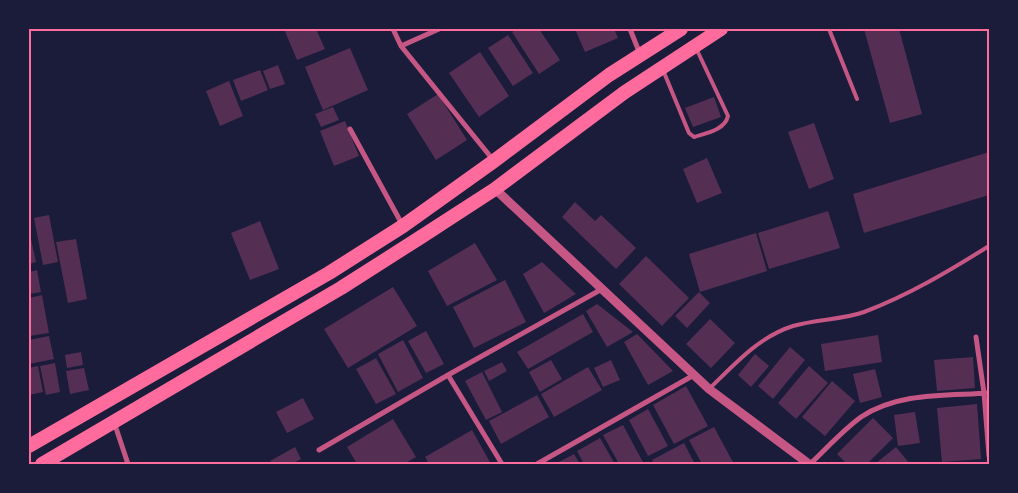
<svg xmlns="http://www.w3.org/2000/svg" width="1018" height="493" font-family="Ubuntu,sans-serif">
<rect width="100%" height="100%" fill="#1b1b3a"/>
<path fill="#542f53" d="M284,29H316L325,49L297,60Z
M518,29H539L560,60L539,74L512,32Z
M575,29H614L618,38L585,52Z
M864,29H899L922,114L890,123Z
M508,35L533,73L513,86L488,48Z
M350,48L368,90L323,110L305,67Z
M480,52L509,96L479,117L449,73Z
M278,65L285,84L270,89L263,71Z
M260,70L268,90L241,101L233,80Z
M229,81L243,116L220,126L206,91Z
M438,94L467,140L436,160L407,114Z
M714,97L721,117L693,127L685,108Z
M333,107L339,120L321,127L315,114Z
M345,121L359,156L334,166L320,131Z
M814,123L834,179L809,189L788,132Z
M989,152V195L864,233L853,194Z
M707,158L722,193L697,203L683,169Z
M575,202L595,221L601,215L636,248L616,269L562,217Z
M828,211L840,248L769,269L758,233Z
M49,215L58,262L43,265L34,218Z
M260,221L279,269L250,280L231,233Z
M29,230L36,262L29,264Z
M756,233L767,271L700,292L689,254Z
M76,239L87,299L68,303L56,242Z
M475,243L497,280L447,306L428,271Z
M646,256L689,298L662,326L619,284Z
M542,262L576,294L544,313L523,274Z
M37,270L41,292L29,294V272Z
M505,280L526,322L474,348L453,307Z
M393,287L417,326L348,368L324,329Z
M699,292L710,303L687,328L675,316Z
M42,295L49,333L29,336V298Z
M597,304L633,332L607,347L586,311Z
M583,314L593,332L528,369L517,352Z
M710,319L735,343L711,368L686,344Z
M426,331L444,364L426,373L408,341Z
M637,334L673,371L648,385L624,342Z
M878,335L882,362L825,371L821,344Z
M49,336L54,359L29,364V340Z
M403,340L423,378L398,392L378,354Z
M790,347L805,360L773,399L758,386Z
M81,352L83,365L67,368L65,355Z
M755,354L769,366L751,387L738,375Z
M973,357L975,388L937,391L934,360Z
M376,358L396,394L376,404L356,369Z
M551,360L562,379L540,392L529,372Z
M611,360L620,380L603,387L594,368Z
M502,362L507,371L489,381L484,371Z
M55,363L60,392L46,395L40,366Z
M38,366L43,392L29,395V368Z
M809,366L828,383L796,419L778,403Z
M588,367L602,390L554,417L541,394Z
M84,368L89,390L70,394L66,371Z
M875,369L882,397L860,403L853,374Z
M482,372L502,412L486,420L465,381Z
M832,381L855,401L825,436L802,417Z
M686,386L708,426L674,444L653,405Z
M537,395L549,417L501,444L489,421Z
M303,398L314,419L287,433L276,412Z
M977,404L981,459L942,462L937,408Z
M648,409L668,446L648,456L629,420Z
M915,412L920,443L898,446L894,415Z
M873,418L893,438L867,464H847L837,454Z
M393,419L416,457L404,464H357L347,447Z
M623,425L644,464H619L603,435Z
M714,427L734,464H702L689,440Z
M472,430L491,464H429L425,457Z
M600,438L615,464H584L577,451Z
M684,443L695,464H654L652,460Z
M295,447L301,459L292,464H272L270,461Z
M896,447L910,464H875Z
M574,454L580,464H555Z"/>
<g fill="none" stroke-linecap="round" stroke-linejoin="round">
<path stroke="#c65784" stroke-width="4" d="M829,29L857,99
M663,70L689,133L694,137C706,133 725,130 728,116L696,48
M709,389C734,365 758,337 793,326C816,319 842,320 864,312C909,295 949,271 989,246"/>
<path stroke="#c65784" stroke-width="5" d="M393,29L401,46L494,161
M630,29L640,54
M401,46L439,29
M350,129L403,226
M976,337L984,393L989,456
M448,375L502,464
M114,422L128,464
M319,450L448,375L602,289
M537,464L694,375
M810,464C826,449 843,430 861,417C899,392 946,396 989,393"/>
<path stroke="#c65784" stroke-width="9" d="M495,189L709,389L809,464"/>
<path stroke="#ff6b9d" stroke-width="14" d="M29,446L329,273L403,226L494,161L609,75L681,29
M42,464L341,288L421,237L495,189L625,92L721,29"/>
</g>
<rect width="1018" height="493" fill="none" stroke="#1b1b3a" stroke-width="60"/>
<rect x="30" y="30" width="958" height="433" fill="none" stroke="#ff6b9d" stroke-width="2"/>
</svg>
